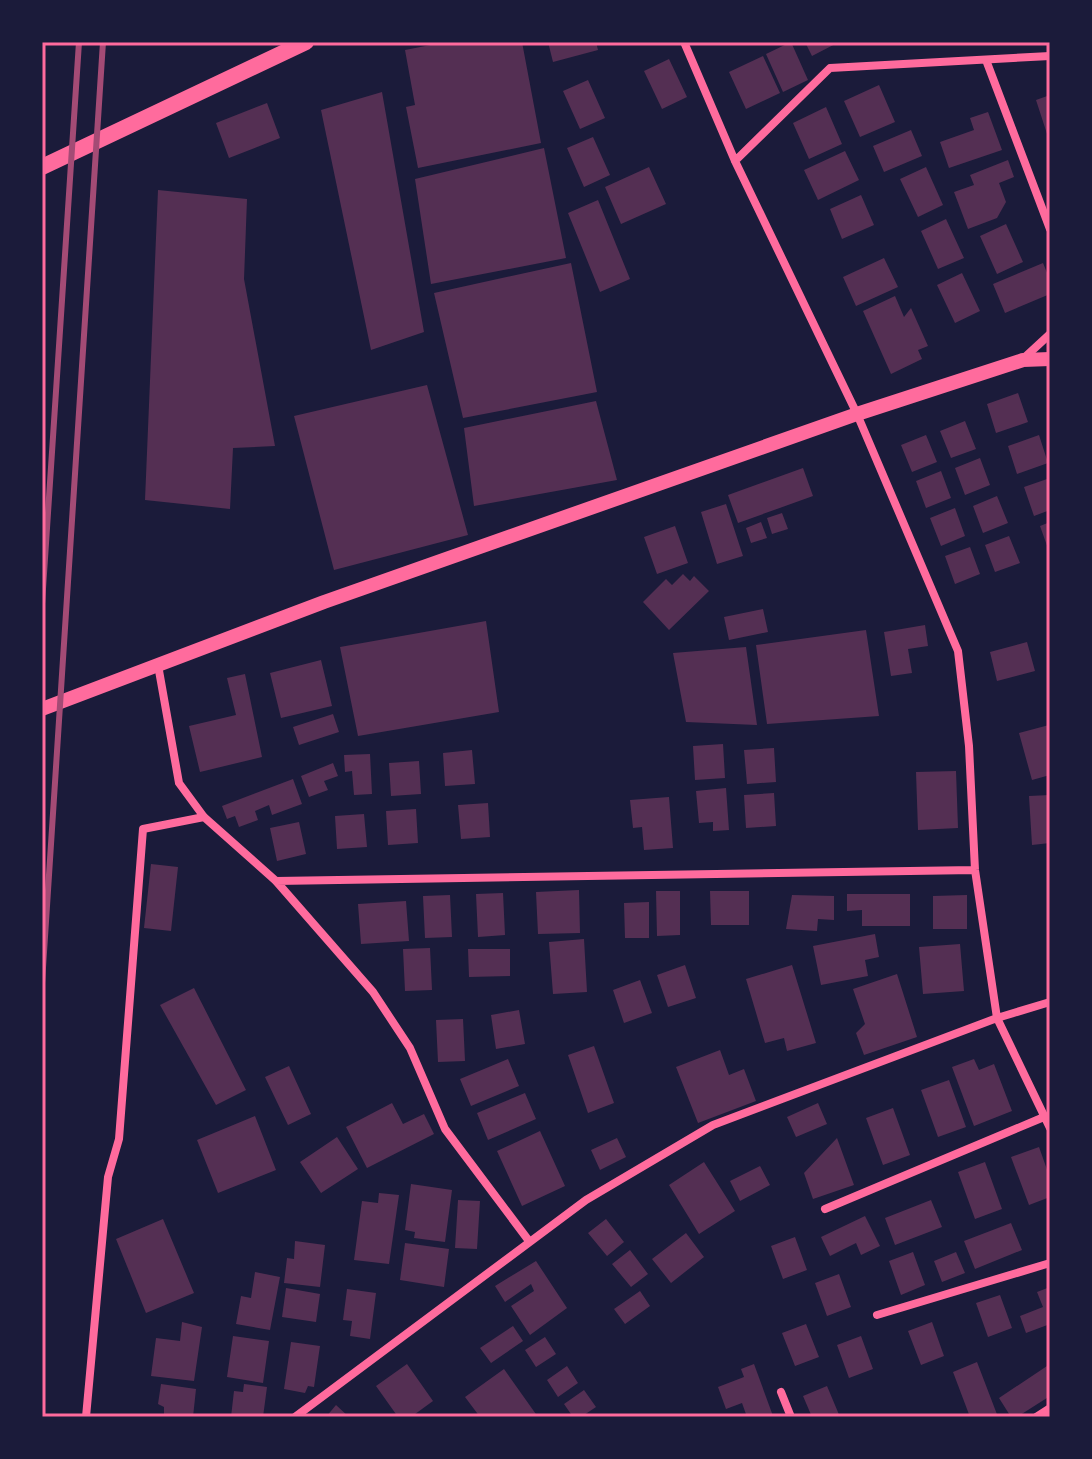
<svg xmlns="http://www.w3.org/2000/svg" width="1092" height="1459" font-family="Literata,serif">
<rect width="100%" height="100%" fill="#1b1b3a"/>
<path fill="#542f53" d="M446,42H522L541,143L418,168L406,107L415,105L405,50Z
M548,42H596L598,50L553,62Z
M791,42L808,80L783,92L766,54Z
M805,42H839L812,56Z
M763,56L780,93L746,109L729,72Z
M669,59L687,97L662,109L644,71Z
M588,80L605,118L580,129L563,91Z
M879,85L895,122L860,137L844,101Z
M382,92L424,332L371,350L321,110Z
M1050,95V140H1049L1036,100Z
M267,103L280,138L229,158L216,123Z
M826,107L842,144L809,159L793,123Z
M988,112L1002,150L949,168L940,142L974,130L970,118Z
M911,130L922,156L884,172L873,146Z
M593,137L610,175L584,187L567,148Z
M544,148L566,258L431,284L415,179Z
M845,151L859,180L818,200L804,170Z
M1008,160L1014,177L999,183L1006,202L997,218L968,229L954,192L974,185L970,175Z
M649,167L666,204L621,224L605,187Z
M926,167L943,205L918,217L900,179Z
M158,190L247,199L244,279L275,446L233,448L230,509L145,500Z
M861,195L874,225L842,239L830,209Z
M598,200L630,279L600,292L568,213Z
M946,219L964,258L938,269L921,231Z
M1006,224L1023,262L997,274L980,236Z
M884,258L898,287L856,306L843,277Z
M571,263L597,392L463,418L434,293Z
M1043,263L1050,280V294L1005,313L993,284Z
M962,273L980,311L955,323L937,285Z
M895,296L904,317L911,308L928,346L918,350L922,359L891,374L863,311Z
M427,385L468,535L334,570L294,416Z
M1018,393L1028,422L996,433L987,404Z
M596,401L617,480L474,506L464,428Z
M965,421L976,449L951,458L940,431Z
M926,435L937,462L912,472L901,445Z
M1039,435L1048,463L1017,474L1008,446Z
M980,458L990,485L965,495L955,468Z
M803,468L813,496L738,523L728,495Z
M941,471L951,498L926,508L916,481Z
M1050,478V510L1034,516L1024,487Z
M997,496L1008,523L983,533L973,506Z
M726,504L743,556L717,564L701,512Z
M955,508L965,536L941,546L930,518Z
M782,513L788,529L772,534L767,518Z
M761,522L767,538L751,543L746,528Z
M1050,522V554L1040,526Z
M675,526L688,563L657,574L644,537Z
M1009,536L1020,563L995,572L985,545Z
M970,547L980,574L955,584L945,556Z
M683,574L690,581L694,576L709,591L669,630L643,602L666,579L672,585Z
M763,609L768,632L729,640L724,617Z
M486,621L499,712L358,736L340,647Z
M925,625L928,646L908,649L912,673L891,676L884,632Z
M866,630L879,716L767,724L756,645Z
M1027,642L1035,671L997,681L990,652Z
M746,647L757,725L686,722L673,653Z
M321,660L332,706L281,718L270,673Z
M245,674L262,757L200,772L189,726L236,715L227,678Z
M333,714L339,732L299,745L293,727Z
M1049,725L1050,775L1032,780L1019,733Z
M723,744L725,778L695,780L693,746Z
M774,748L776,782L747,784L744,750Z
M472,750L475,784L445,786L443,753Z
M370,754L372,794L354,795L352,771L345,772L344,755Z
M419,761L421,794L391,796L389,763Z
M333,763L338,776L324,781L328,790L309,797L301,776Z
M956,771L958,828L918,830L916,772Z
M293,779L302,804L272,815L269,805L255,811L258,820L239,827L235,816L227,819L222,806Z
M726,788L729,830L713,831V822L699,823L696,791Z
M774,793L776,826L746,828L744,795Z
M1050,795V843L1032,845L1029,796Z
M669,797L673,848L644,850L642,827L633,828L630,800Z
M488,803L490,837L461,839L458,805Z
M416,809L418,843L388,845L386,811Z
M364,814L367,847L337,849L335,816Z
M299,822L306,854L277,861L270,828Z
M151,864L178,867L171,931L144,928Z
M579,890L580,933L538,934L536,892Z
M656,891H680V935L657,936Z
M710,891H749V925H711Z
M503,893L505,935L478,937L476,894Z
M847,894H910V926H862V910L847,911Z
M450,895L452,937L425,938L423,896Z
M792,895L834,896V920L818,919L817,931L786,929Z
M967,895V929H933V896Z
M406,901L409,941L361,944L358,904Z
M649,902V938H625L624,903Z
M875,934L879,957L865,960L868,976L821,985L813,946Z
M584,939L587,992L553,994L549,942Z
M960,944L964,991L923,994L919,947Z
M430,948L432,990L405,991L403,949Z
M468,949H510V976L469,977Z
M685,965L696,998L668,1007L657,975Z
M792,965L816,1043L787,1051L784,1038L765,1043L746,979Z
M897,974L917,1037L864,1055L856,1033L865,1024L853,989Z
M640,980L652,1013L624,1023L613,990Z
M194,988L246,1090L216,1105L160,1005Z
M519,1010L525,1044L496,1049L491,1015Z
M463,1019L465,1061L438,1062L436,1020Z
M594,1046L614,1103L588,1113L568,1055Z
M720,1050L729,1075L744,1069L756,1101L698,1123L676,1067Z
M508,1059L519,1086L471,1106L460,1079Z
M974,1059L979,1070L994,1064L1012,1111L974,1126L952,1067Z
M289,1066L311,1114L288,1125L265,1077Z
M949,1080L966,1127L938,1137L921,1090Z
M525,1093L536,1119L488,1140L477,1113Z
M392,1103L403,1124L424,1114L434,1134L367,1168L346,1127Z
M818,1103L827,1124L796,1137L787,1117Z
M893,1108L910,1155L883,1165L866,1118Z
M255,1116L276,1170L218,1193L197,1140Z
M540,1131L565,1186L522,1206L497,1151Z
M337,1137L358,1169L321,1193L300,1162Z
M617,1138L626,1157L600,1170L591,1150Z
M837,1138L854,1185L813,1199L804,1173Z
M1039,1147L1050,1178V1197L1029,1205L1011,1157Z
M704,1162L735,1211L699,1234L669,1185Z
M985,1162L1002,1209L975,1219L958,1172Z
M760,1166L770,1185L740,1201L730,1181Z
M411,1184L452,1190L445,1242L414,1238L415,1232L405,1230Z
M379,1193L399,1195L389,1264L354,1260L362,1201L378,1203Z
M458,1200L480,1201L477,1249L455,1248Z
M931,1200L942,1227L895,1245L885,1218Z
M865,1216L880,1246L861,1255L856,1243L830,1256L821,1237Z
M163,1219L194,1293L146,1313L116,1239Z
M606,1219L624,1242L607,1256L588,1233Z
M1011,1223L1022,1250L975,1269L964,1241Z
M686,1233L704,1257L671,1283L652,1259Z
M795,1237L807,1270L783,1279L771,1246Z
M295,1241L325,1245L320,1287L284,1283L287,1258L294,1259Z
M405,1243L449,1249L444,1287L400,1280Z
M630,1250L648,1274L631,1287L612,1264Z
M913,1252L925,1285L901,1295L889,1261Z
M956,1252L965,1273L942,1282L934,1261Z
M536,1261L567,1308L530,1335L511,1306L534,1291L531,1284L505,1302L495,1286Z
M255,1272L280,1277L270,1330L236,1324L241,1296L251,1298Z
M839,1274L851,1307L827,1316L815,1283Z
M1050,1287V1324L1026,1333L1020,1316L1043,1307L1037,1292Z
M286,1288L320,1294L316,1322L282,1317Z
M347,1289L376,1293L370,1339L350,1336L352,1321L343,1320Z
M640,1291L650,1306L625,1324L614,1309Z
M1000,1295L1012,1328L988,1337L976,1303Z
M182,1322L202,1327L194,1381L151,1376L156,1338L180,1341Z
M932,1322L944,1356L921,1365L908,1331Z
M806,1324L819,1357L795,1366L782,1333Z
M513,1326L523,1341L491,1363L480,1348Z
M233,1336L269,1341L263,1383L227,1377Z
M861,1336L873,1369L849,1378L837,1345Z
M545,1337L556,1354L536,1367L525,1350Z
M291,1342L320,1346L314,1387L308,1386L305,1393L284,1389Z
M977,1362L998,1417H970L953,1372Z
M407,1364L433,1401L411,1417H398L376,1386Z
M754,1364L773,1416L769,1417H747L742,1403L726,1409L718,1387L744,1377L741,1369Z
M1050,1364V1396L1017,1417H1011L999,1398Z
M567,1366L578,1383L558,1397L547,1380Z
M504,1369L538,1417H480L465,1397Z
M161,1384L196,1389L193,1417H164V1407L158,1404Z
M244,1384L267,1387L263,1417H231L234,1391L243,1392Z
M827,1386L840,1417H812L803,1396Z
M584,1390L596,1407L581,1417H573L564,1404Z
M336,1405L349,1417H326Z"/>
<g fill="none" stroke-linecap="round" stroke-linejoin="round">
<path stroke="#ff6b9d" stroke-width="8" d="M684,42L735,161L857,414L958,651L969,746L975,870L997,1018L1050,1128
M986,60L1050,229
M735,161L830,68L1050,56
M1024,358L1050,334
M158,665L179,783L204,817L276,881L373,992L410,1048L445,1129L529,1241
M276,881L975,870
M825,1209L1044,1117
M877,1315L1050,1263
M781,1392L791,1417
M86,1417L108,1177L119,1139L143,829L204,817
M295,1417L586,1200L713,1125L997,1018L1050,1002
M1036,1417L1050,1408"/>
<path stroke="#ff6b9d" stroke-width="14" d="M42,709L324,602L857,414L1023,360L1050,359"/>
<path stroke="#ff6b9d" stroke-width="16" d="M42,167L306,42"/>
<path stroke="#a44b75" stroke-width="6" d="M42,604L79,42
M42,983L103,42"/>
</g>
<rect width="1092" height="1459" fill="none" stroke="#1b1b3a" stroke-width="88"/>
<rect x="44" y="44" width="1004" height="1371" fill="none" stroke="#ff6b9d" stroke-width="3"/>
</svg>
